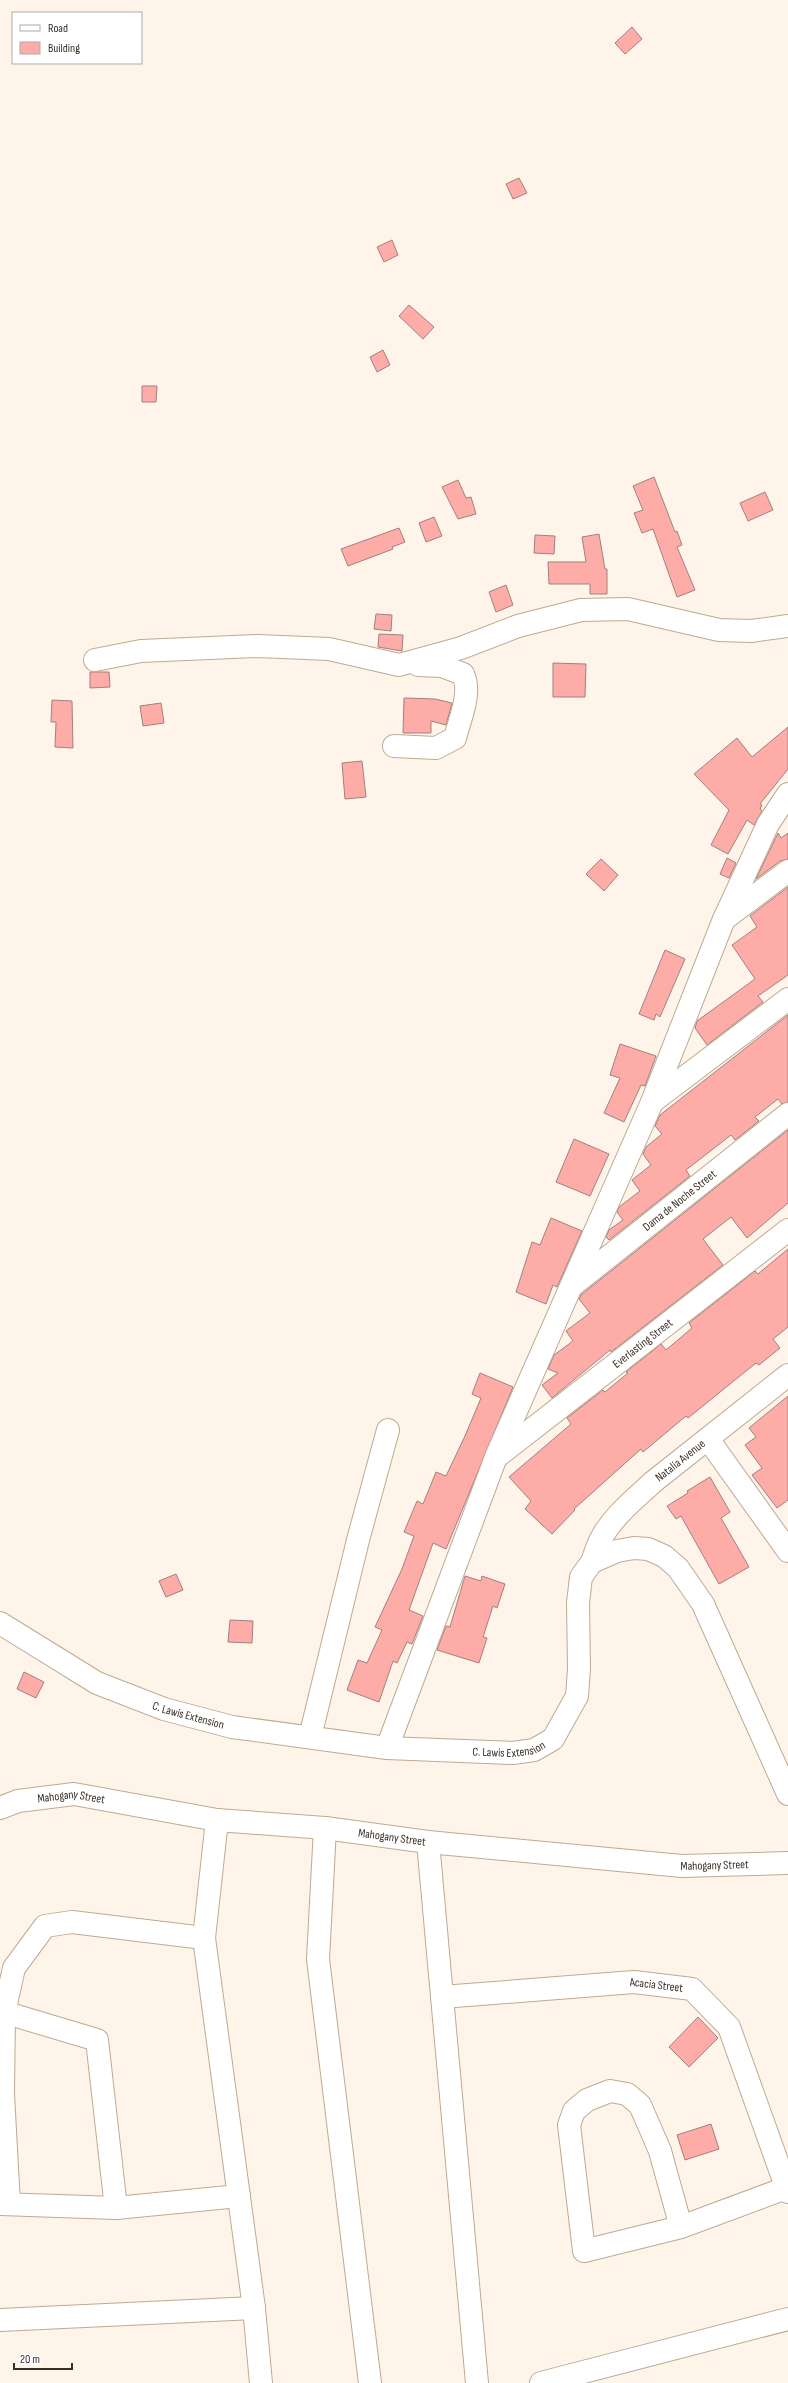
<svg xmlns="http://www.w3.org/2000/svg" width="788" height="2383" font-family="'Sofia Sans Condensed',sans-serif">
<rect width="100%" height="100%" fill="#fef4ea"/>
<path fill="#fdaca8" stroke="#a2807e" d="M632,27L642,39L625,54L615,43Z
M519,178L527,193L513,199L506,184Z
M392,240L398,255L384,262L377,247Z
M409,305L434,327L423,339L399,316Z
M383,350L390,365L377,372L370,357Z
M142,386H157L156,402H142Z
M654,477L675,532L677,531L682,545L677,547L695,590L677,597L653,529L642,533L634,513L643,510L633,486Z
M458,480L466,498L471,497L476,514L458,519L442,487Z
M765,492L773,510L748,521L740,503Z
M434,517L442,536L426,542L419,523Z
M399,528L405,542L392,547L393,549L348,566L341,549Z
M599,534L605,569H607V594H590V584H549L548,562H586L582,537Z
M535,535L555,536L554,554L534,553Z
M506,585L513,605L496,612L489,592Z
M376,614L392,615L391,631L374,629Z
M379,634L403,635L402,651L378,647Z
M553,663L586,664L585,697H553Z
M90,672H109L110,687L90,688Z
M404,698L435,699L452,703L446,725L431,721V733H403Z
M52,700L72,701L73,748L55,747L56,722H51Z
M161,703L164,723L143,726L140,706Z
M788,727V769L760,804L762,805L760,809L762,811L754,825L747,820L728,854L711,845L729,810L694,774L737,738L752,757Z
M362,761L366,797L345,799L342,763Z
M778,833L781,838L788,833V859L780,861L756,879Z
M727,858L736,863L729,878L720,874Z
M601,859L618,875L604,891L586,874Z
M788,887V975L758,996L763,1002L707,1045L695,1028L697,1021L755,979L732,945L757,927L750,916Z
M665,950L685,959L660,1017L656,1014L654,1020L639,1014Z
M788,1015V1102L782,1104L778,1099L755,1117L759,1121L735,1140L731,1135L686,1170L690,1176L609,1240L606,1237L609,1230L623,1220L617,1212L619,1207L640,1191L632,1180L651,1165L643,1154L646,1147L662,1134L655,1126L660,1115Z
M620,1044L656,1056L645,1086L641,1085L624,1122L604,1113L620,1078L610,1075Z
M788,1130V1203L747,1238L731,1217L703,1239L723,1265L611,1352L610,1350L552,1398L542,1385L558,1373L548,1369L554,1355L573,1341L566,1331L590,1313L579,1299L581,1295Z
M574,1139L609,1154L590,1196L556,1182Z
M551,1218L582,1231L557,1287L553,1285L546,1304L516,1292L532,1242L540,1245Z
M788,1249V1327L773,1339L780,1348L759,1365L756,1363L688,1418L686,1416L643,1452L641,1449L574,1509L575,1510L552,1534L525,1509L531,1501L509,1477L571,1424L567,1418L603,1390L605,1392L628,1373L626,1372L661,1344L666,1350L692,1328L689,1323L755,1271L758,1274Z
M480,1373L513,1387L446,1549L433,1543L409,1610L423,1616L412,1644L407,1642L397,1663L393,1661L379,1702L347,1690L358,1660L367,1663L382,1630L375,1627L402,1569L414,1536L404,1532L417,1501L423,1504L436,1472L446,1476L465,1436L481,1398L472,1394Z
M788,1396V1500L777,1508L752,1475L762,1468L745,1445L756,1437L749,1428Z
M710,1477L730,1512L721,1518L749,1567L719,1584L681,1516L676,1519L667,1506L688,1493L687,1491Z
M176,1574L183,1590L166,1597L159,1581Z
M465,1576L481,1581L482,1576L505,1584L497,1608L493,1606L483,1637L487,1638L479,1663L437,1650L446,1626L450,1627Z
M230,1620L253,1621L252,1643L228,1642Z
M24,1672L44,1682L36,1698L17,1689Z
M698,2017L718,2038L689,2067L669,2047Z
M711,2124L719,2149L685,2160L677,2135Z"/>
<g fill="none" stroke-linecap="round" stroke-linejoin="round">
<g stroke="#c0a991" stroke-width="24">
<g id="minor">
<path d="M95,660L141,651L258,646L329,649L399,665L461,648L518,626L581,610L628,609L719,630L751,631L788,626"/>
<path d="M394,746L436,748L455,738C460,718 472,693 463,674L442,666L418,665"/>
<path d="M727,917L788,871"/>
<path d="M652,1102L788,999"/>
<path id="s1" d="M573,1285L788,1114"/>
<path d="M708,1439L788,1551"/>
<path id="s2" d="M499,1455L788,1230"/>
<path id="s3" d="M592,1562C595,1554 597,1546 601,1539C612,1517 635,1499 653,1482L788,1375"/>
<path id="s4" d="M0,1623L97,1683L164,1709L232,1727L387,1748L513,1753L534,1750L553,1739L577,1696L579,1669L578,1603L581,1577L592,1562L617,1551L634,1548L648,1549L664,1556L678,1568L703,1604L788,1794"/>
<path d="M310,1737L358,1540L388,1430"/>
<path d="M387,1748L496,1457L652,1102L724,919L768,824L788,794"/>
<path id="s5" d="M0,1808L18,1801L74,1794L217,1820L325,1828L428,1842L682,1866L788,1863"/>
<path d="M217,1820L204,1938L254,2308L261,2383"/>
<path d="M325,1828L318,1959L370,2383"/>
<path d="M428,1842L477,2383"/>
<path id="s6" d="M442,1997L634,1982L692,1989L729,2027L788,2192"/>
<path d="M0,2011L97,2040L116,2208"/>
<path d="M0,2204L116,2208L239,2196"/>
<path d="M9,2204L3,2094L4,2013L14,1968L45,1926L72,1922L204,1938"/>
<path d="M681,2227L660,2151L640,2105L627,2094L610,2091L587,2100L574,2111L569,2125L584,2251L681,2227L786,2188"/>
<path d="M0,2320L254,2308"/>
<path d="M541,2383L788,2319"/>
</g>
</g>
<use href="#minor" stroke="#fff" stroke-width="22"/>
</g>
<g text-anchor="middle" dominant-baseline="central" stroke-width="3.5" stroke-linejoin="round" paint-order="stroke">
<g font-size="12" fill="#382e25" stroke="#fff">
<text stroke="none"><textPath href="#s1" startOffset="136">Dama de Noche Street</textPath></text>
<text stroke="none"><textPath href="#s2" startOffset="182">Everlasting Street</textPath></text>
<text stroke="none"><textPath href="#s3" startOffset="137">Natalia Avenue</textPath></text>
<text stroke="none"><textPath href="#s4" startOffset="211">C. Lawis Extension</textPath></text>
<text stroke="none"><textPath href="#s4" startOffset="535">C. Lawis Extension</textPath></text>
<text stroke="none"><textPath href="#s5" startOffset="73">Mahogany Street</textPath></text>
<text stroke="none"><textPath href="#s5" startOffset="397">Mahogany Street</textPath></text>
<text stroke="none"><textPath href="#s5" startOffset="721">Mahogany Street</textPath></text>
<text stroke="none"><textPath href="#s6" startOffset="215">Acacia Street</textPath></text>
</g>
</g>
<rect x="12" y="12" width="130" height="52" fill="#ffffff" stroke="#afaba8"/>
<rect x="20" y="25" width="20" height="6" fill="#ffffff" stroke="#afaba8"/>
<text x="48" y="32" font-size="12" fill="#382e25">Road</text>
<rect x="20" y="42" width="20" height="12" fill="#fdaca8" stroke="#afaba8"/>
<text x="48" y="52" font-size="12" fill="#382e25">Building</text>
<path d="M14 2363v6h58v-6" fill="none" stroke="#382e25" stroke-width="2"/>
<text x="20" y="2363" font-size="12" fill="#382e25" stroke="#ffffff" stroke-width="3" paint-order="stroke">20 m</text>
</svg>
